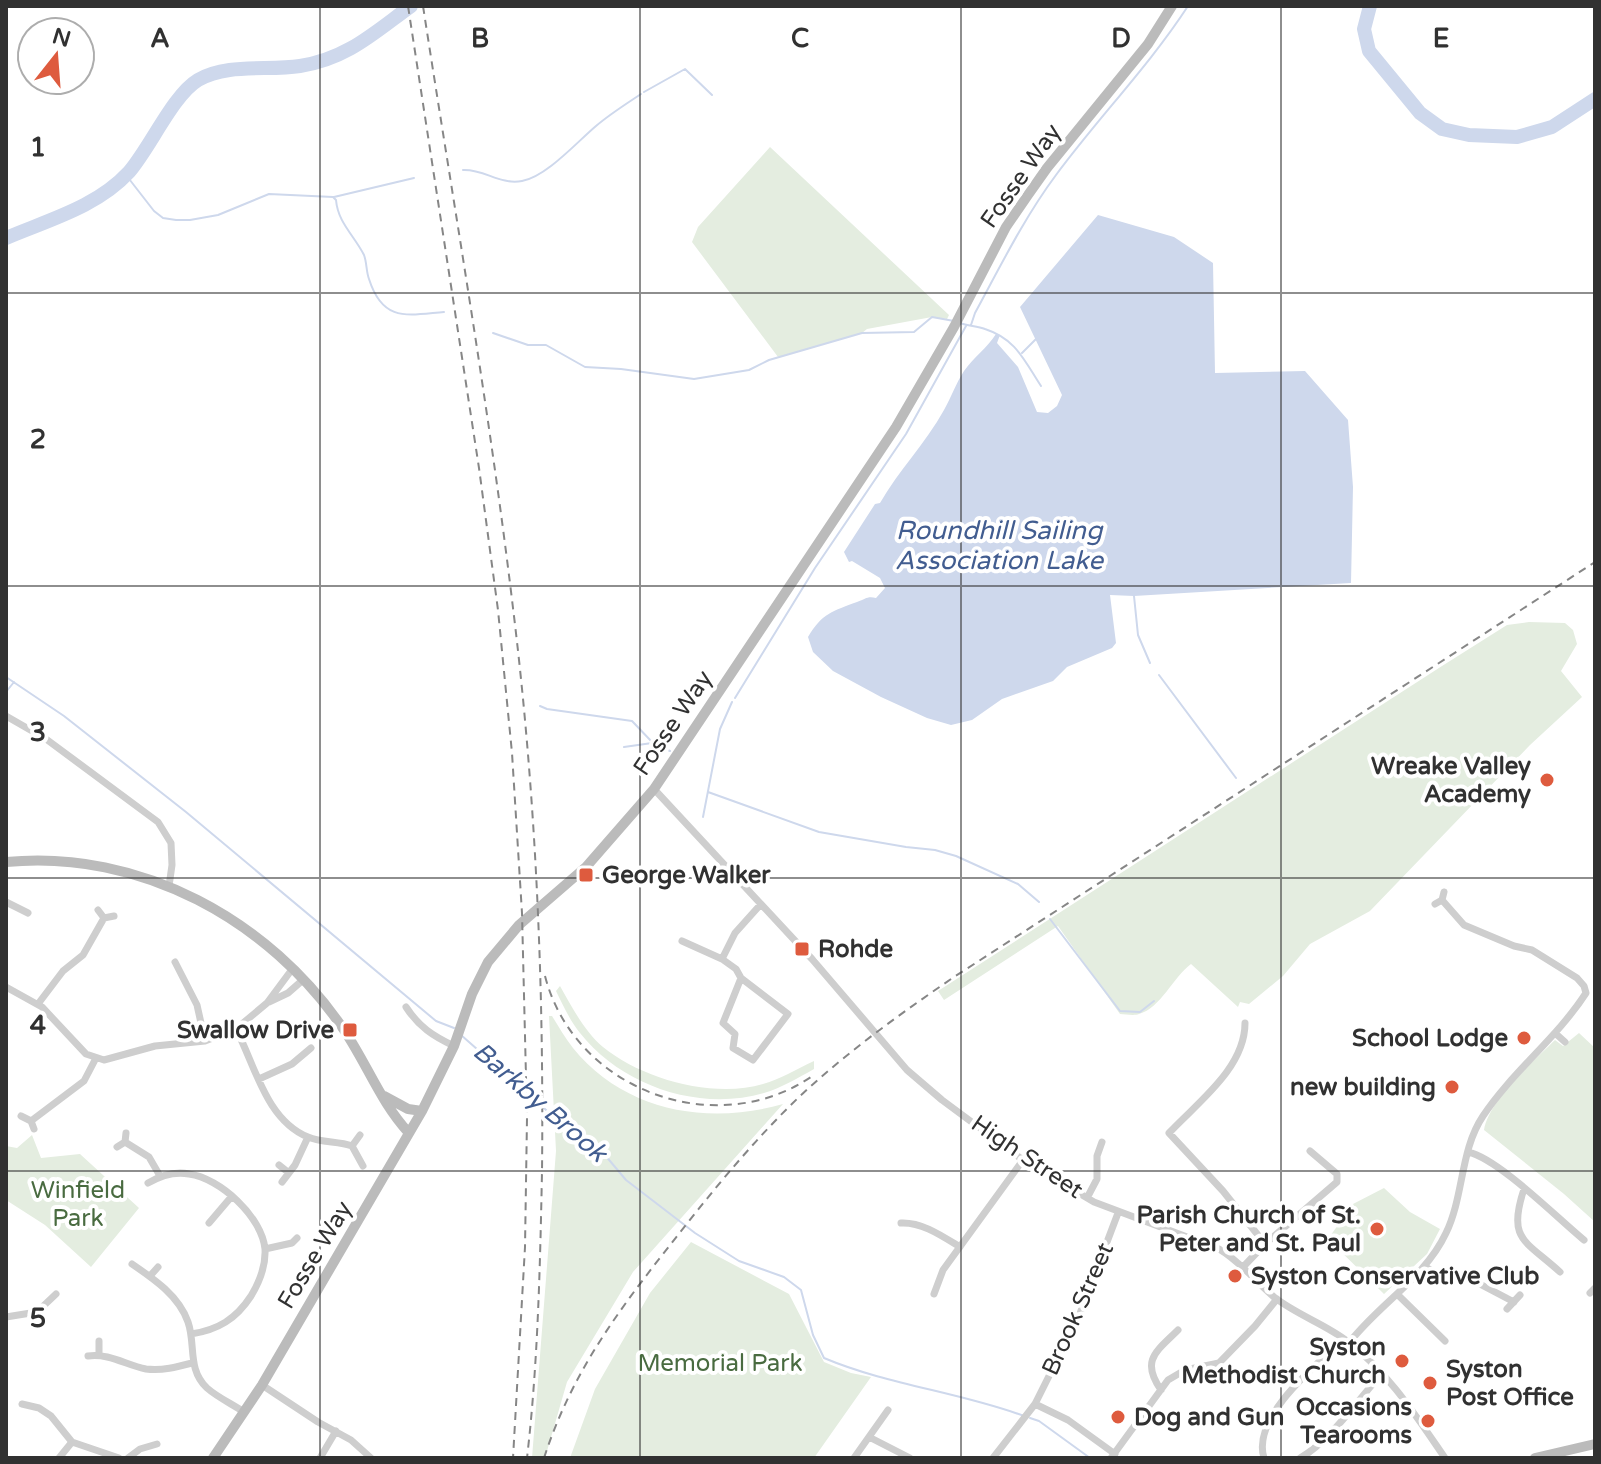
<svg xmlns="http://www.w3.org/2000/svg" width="1601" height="1464" font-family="'Varela Round',sans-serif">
<rect width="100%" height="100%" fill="#fff"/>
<path fill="#e4ede0" d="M770,147L949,315L947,319L932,317L867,329L862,333L778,357L692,242L698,227Z
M1529,622L1565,623L1573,630L1577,644L1561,671L1582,697L1530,745L1370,911L1310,944L1283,976L1249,1004L1240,1002L1238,1007L1191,964C1173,977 1161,1008 1139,1014C1134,1016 1125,1014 1120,1014L1058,926L944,1000L938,991L1442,666L1507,625Z
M560,986C572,1007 584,1031 603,1047C642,1079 714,1099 763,1084C780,1079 797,1069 814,1061V1069C798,1078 781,1088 764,1093C699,1112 622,1086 580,1033C570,1021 563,1005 556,991Z
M549,1016H552C559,1027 565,1038 573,1048C624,1111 707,1126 783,1104L633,1272L567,1382L545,1458H532L556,1151Z
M1579,1033L1595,1048V1222L1564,1194L1484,1130C1488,1101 1534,1061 1555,1040L1563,1046Z
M32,1135L41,1158L80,1154L139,1208L91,1267L45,1225L6,1200V1146L17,1148Z
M1384,1188L1410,1212L1440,1229L1427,1254L1384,1294L1328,1239L1353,1204Z
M691,1242L789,1294L824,1362L851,1373L871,1377L814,1458H570L595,1389L650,1293Z"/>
<path fill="#ced8ec" d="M1098,215L1174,237L1213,263L1215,373L1305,371L1348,420L1353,487L1351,583L1134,596L1110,595L1116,643L1112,648L1067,667L1053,681L1002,699L972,720L951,725L927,718L881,697L833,671L813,652L808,637C822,613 833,611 857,602C866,599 867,596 876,598L885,588L880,578L852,561L849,562L844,552L875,504L880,503C899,470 925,444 944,410C951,398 956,383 964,371C974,357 987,348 996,334L1000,335L997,343L1018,367L1037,412L1048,413L1057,406L1062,395L1020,307Z"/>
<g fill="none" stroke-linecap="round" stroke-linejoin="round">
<path stroke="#ced8ec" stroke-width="2" d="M644,92L685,69L712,95
M463,170C485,169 499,185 522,181C546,177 577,142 596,126C610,114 626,104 641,94
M126,175L154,211L163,218L176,220H190L218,215L269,194L333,197L336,200C338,223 354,235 364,255C367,263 366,271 369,279C383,323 408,315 444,312
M334,197L414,178
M960,323C968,326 977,326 985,329C1016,339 1024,360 1041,386
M971,325L975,313C1000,267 1024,218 1056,175C1098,118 1149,66 1188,6
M493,333L528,345H546L585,367L621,369L694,379L749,370L769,360L862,333L914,332L932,317L954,321
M1022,353L1036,339
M1134,596L1138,635L1150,663
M1159,675L1236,778
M6,677L64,716L186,812L436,1021L454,1028
M6,692L14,682
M735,698L815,568L906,434L966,326
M540,706L547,709L632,721L653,743L670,751
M624,747L652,743
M708,792L819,832L906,847L935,850L956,856L1018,884L1039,902
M703,817L720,729L732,702
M1050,919L1120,1011L1140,1012L1154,1001
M461,1035L554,1117L594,1142L626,1180L695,1233L739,1261L784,1277L801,1290L813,1335L824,1358C888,1385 959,1392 1024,1416
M1030,1418L1039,1421L1090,1458"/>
<path stroke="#ced8ec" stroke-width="14" d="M1370,6L1364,29L1369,51L1420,113L1442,129L1469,135L1517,137L1552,127L1595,99
M6,238C48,220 97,207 129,172C150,148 173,95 198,80C227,63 267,71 300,66C347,59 375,32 411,6"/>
<path stroke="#cecece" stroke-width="7" d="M6,716L46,739L158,822L171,843L172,865L169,886
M654,789L812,959L907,1070L942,1100L1023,1160L1094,1202L1219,1249C1241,1262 1255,1281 1274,1297C1297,1315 1325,1324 1347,1341C1389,1373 1416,1416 1445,1458
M6,902L28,913
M1435,904L1442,900L1444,892
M98,910L104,918L114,916
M682,941L722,959
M175,962L197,1005L205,1041
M741,978L788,1014L753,1060L733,1048L735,1034L723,1023L741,978L736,969L722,959L735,933L761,904
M6,987L42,1007L86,1054L104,1060L155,1046L205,1041L236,1029L267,1003L293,968
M269,1002L288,993L304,979
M38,1004L63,971L83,955L104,918
M406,1007C419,1027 433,1036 454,1046
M1245,1023C1245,1068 1198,1102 1169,1133L1223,1191L1265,1244
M236,1029C255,1065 266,1120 308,1137C322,1143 338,1141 352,1146L363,1166
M1555,1033L1565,1042
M259,1079L292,1064L311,1048
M21,1116L31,1121L34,1129
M31,1121L84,1081L96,1058
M125,1142L149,1157L160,1176
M352,1146L360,1135
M117,1147L125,1142L126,1133
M1468,1152C1499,1159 1557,1218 1584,1240
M279,1165L289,1173
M282,1182L295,1165L308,1137
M148,1183C160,1176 174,1171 189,1174C220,1178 262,1217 265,1249C266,1266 260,1281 251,1296C236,1319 218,1330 191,1334
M1524,1189C1507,1240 1525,1240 1560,1272
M1087,1198L1097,1179V1156L1102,1142
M209,1223L232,1196
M901,1223C922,1222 942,1236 960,1247
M265,1249L292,1243L297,1238
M132,1264C154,1279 179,1296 188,1322C196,1345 187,1369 207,1388C217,1397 232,1404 244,1412
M1244,1266L1265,1244L1337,1182V1174L1310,1151
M1424,1266L1445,1279L1476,1282L1514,1302
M150,1276L158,1267
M1590,1293L1595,1288
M934,1294L943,1270L1023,1160
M1397,1294L1445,1341
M1507,1309L1520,1295
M6,1317L37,1312L56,1294
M99,1341V1354
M1349,1343C1379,1304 1425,1278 1446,1233C1464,1196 1460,1150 1483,1116C1513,1071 1557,1038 1586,993L1584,986L1577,978L1532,950L1514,946L1464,925L1442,900
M88,1356C109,1353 126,1365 146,1369C162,1371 177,1367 192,1363
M262,1385L318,1422L351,1440L371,1458
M1161,1390C1140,1360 1157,1351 1178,1330
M22,1404L39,1408L51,1416L72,1442L119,1458
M1035,1404L1068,1420L1115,1454
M869,1437L910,1458
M59,1458L72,1442
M128,1458L140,1449L157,1444
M320,1458L336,1431
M854,1458L888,1410
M993,1458L1035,1404L1079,1316L1118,1213
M1111,1458L1168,1380L1185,1370L1219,1363L1255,1326L1277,1299
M1264,1458C1251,1417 1317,1364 1344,1339
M1300,1458C1328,1443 1360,1398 1382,1373"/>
<path stroke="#bbb" stroke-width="10" d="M6,862C140,849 270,920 344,1030C367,1064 381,1103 409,1133
M384,1096L408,1109L422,1111
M213,1458L262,1385L422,1111L454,1046L472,994L488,962L519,925L586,867L654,789L896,427L954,327L1006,227L1028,195L1047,168L1148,44L1172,6
M1535,1458L1595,1444"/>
<path stroke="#868686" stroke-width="2" stroke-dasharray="8 6" stroke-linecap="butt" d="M408,6L479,468L498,610L512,753L522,913L527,1118L525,1247L513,1458
M423,6C454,207 489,407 513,608C536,795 544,985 542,1172C540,1268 538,1363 527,1458
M545,976C574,1089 714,1142 811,1077
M544,1458C570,1378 612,1319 663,1254C706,1199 749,1145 799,1097C847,1052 900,1014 954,977L1595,562"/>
</g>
<path fill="none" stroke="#313131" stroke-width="2" stroke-opacity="0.55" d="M320,6V1458M640,6V1458M961,6V1458M1281,6V1458M6,293H1595M6,586H1595M6,878H1595M6,1171H1595"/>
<g fill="#de5b3e" stroke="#fff" stroke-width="3">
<circle cx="1547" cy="780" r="8"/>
<rect x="578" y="867" width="16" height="16" rx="4"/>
<rect x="794" y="941" width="16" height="16" rx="4"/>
<rect x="342" y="1022" width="16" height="16" rx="4"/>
<circle cx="1524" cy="1038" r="8"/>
<circle cx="1452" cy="1087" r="8"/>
<circle cx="1377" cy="1229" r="8"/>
<circle cx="1235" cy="1276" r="8"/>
<circle cx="1402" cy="1361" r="8"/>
<circle cx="1430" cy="1383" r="8"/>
<circle cx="1118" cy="1417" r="8"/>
<circle cx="1428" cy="1421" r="8"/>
</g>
<g text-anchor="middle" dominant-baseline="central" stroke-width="8" stroke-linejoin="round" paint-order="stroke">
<g font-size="24" fill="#313131" stroke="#fff">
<text transform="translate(1021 176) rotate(-55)">Fosse Way</text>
<text transform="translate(673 723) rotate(-56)">Fosse Way</text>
<text transform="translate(1027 1157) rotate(34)">High Street</text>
<text transform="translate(315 1255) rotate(-59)">Fosse Way</text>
<text transform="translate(1078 1309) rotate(-66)">Brook Street</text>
</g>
<g font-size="24" font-weight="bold" fill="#313131" stroke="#fff" text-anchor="end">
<text x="1531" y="766">Wreake Valley<tspan x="1531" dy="28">Academy</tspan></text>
<text x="602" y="875" text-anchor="start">George Walker</text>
<text x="818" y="949" text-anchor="start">Rohde</text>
<text x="334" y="1030">Swallow Drive</text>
<text x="1508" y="1038">School Lodge</text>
<text x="1436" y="1087">new building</text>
<text x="1361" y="1215">Parish Church of St.<tspan x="1361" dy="28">Peter and St. Paul</tspan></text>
<text x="1251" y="1276" text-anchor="start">Syston Conservative Club</text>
<text x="1386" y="1347">Syston<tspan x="1386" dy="28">Methodist Church</tspan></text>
<text x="1446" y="1369" text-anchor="start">Syston<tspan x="1446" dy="28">Post Office</tspan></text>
<text x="1412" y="1407">Occasions<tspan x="1412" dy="28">Tearooms</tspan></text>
<text x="1134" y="1417" text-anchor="start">Dog and Gun</text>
</g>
<g font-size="24" fill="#496b40" stroke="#fff">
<text x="78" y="1190">Winfield<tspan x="78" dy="28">Park</tspan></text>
<text x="720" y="1363">Memorial Park</text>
</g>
<g font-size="26" font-style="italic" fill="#425d90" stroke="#fff">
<text x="999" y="530">Roundhill Sailing<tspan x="999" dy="30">Association Lake</tspan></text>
<text transform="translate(540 1102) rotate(41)">Barkby Brook</text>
</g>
</g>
<g font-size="26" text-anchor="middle" font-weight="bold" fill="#313131" stroke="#fff" stroke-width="8" stroke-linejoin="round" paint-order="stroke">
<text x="160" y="47">A</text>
<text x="480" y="47">B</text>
<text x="800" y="47">C</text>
<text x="1121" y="47">D</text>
<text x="1441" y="47">E</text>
<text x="38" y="156">1</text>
<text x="38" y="448">2</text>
<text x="38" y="741">3</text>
<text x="38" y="1034">4</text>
<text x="38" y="1327">5</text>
</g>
<rect width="1601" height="1464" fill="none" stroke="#313131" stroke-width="16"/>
<g transform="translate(56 56) rotate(17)"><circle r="38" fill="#ffffff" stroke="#adadad" stroke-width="2"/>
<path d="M0-6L14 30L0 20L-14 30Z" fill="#de5b3e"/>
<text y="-12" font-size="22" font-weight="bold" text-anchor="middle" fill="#313131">N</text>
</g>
</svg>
